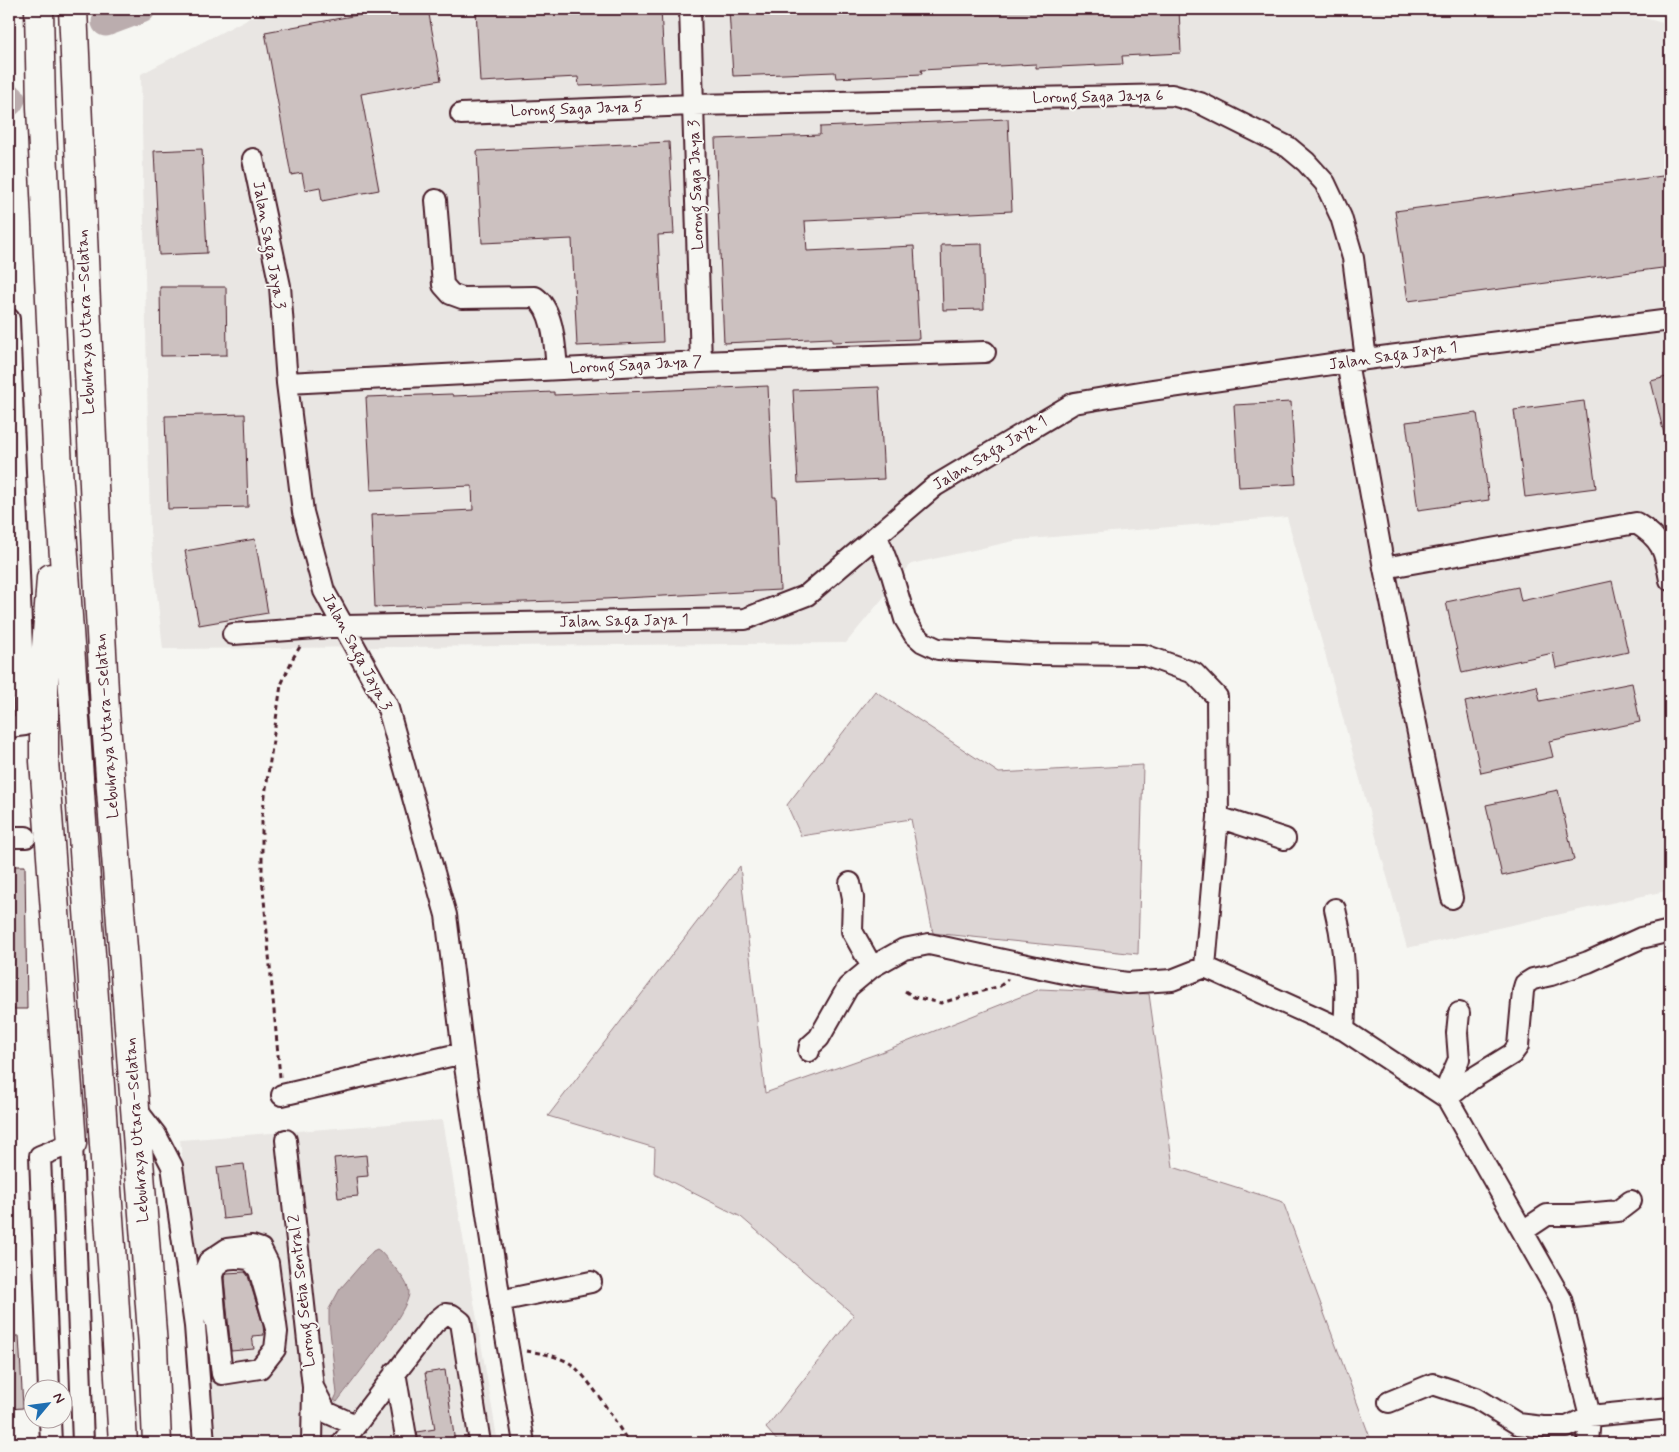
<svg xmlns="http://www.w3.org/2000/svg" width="1679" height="1452" font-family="Mynerve,sans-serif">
<rect width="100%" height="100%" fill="#f6f6f2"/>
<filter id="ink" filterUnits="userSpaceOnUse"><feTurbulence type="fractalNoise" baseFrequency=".02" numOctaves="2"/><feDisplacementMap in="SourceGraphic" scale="10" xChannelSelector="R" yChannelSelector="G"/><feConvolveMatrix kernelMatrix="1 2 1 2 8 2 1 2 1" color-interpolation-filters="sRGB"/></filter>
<g filter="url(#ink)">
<path fill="#e9e6e3" d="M294,9H1612L1670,25V890L1407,948L1287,517L1018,540L911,564L846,643L163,649L150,531L141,74L249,18Z
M443,1120L498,1443H217L180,1140Z"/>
<path fill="#ddd6d5" stroke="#947a80" d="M875,691L999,773L1143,765L1138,954L933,933L911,819L801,836L787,805Z
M740,866L765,1093L879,1053L1040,989L1149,994L1173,1167L1283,1202L1372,1443H779L766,1428L854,1315L741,1217L654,1173L655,1148L548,1116Z"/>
<path fill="#bbadae" stroke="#8e747a" d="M377,1249L380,1251C388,1260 408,1280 409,1292C411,1309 350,1384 337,1402L334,1400L337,1394L329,1322V1309L340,1289L373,1251Z"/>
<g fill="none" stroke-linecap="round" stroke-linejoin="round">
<path stroke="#bbadae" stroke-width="29" d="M106,22L141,9
M9,102L11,99"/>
</g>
<path fill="#ccc1c0" stroke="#4a1f2b" d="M390,9H428L441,80L361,94L379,190L322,201L320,187L305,190L302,173L291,175L265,32Z
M476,9H661L665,82L579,86L578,77L480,82Z
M729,9H1179L1181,53L1122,56L1123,64L1036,68V64L921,70L922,74L836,78L835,72L733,76Z
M1008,119L1012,211L805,221L807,251L914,246L919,339L832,342V338L724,343L715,139L820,135V127Z
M669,142L674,234L658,235L663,342L577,346L572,239L482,243L477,151Z
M202,149L207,253L159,255L154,151Z
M1670,175V267L1408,301L1395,211Z
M982,244L984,309L943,310L941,245Z
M160,287H226L227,355L161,356Z
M1670,376V441L1666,442L1651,381Z
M768,386L773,497H776L780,590L585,600L375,607L371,515L473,510L472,486L371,490L366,397L452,394L453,396L554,392V395Z
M879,387L884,479L798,483L793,390Z
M1584,401L1596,488L1525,497L1514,410Z
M1291,402L1296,484L1239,487L1234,405Z
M1477,413L1489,500L1418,510L1406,422Z
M245,414L248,507L168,509L165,416Z
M255,539L268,613L199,625L185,551Z
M1612,581L1628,652L1556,668L1553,653L1462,673L1446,602L1518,587L1521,601Z
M1632,683L1640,722L1549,741L1553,757L1481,773L1465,702L1537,686L1540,701Z
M1558,790L1574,860L1502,876L1486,805Z
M9,866H25L27,1009H9Z
M366,1155L368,1176L356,1177L358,1196L338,1198L334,1158Z
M244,1164L251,1216L223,1219L217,1167Z
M245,1272L248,1276L263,1325L264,1335L252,1336L254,1349L231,1351L224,1278L226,1273Z
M9,1336H19L23,1408L9,1409Z
M445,1370L455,1443H419L417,1432L435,1429L425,1373Z"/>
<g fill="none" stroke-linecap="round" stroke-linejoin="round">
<g stroke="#4a1f2b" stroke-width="24">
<path id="minor" d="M690,9L701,362
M461,114L693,105L1172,95L1200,103L1288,147L1306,162L1325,183L1341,217L1353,258L1366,359
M253,159L280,286L287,383L303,512L324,591L387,705L446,915L463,1053L500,1301L524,1443
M436,200L443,285L451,294L462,298L535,297C554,310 555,348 557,369
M9,319L25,725L9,727
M1347,362L1384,568L1452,898
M287,383L701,362L985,352
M877,536L892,575L905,619L914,634L923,642L938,649L1032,654L1144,655L1194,673L1217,697L1218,817L1205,967
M1384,568L1636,523C1662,539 1665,551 1670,580
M233,634L344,626L745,619L807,595L935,486L1074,403L1152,390L1366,359L1670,320
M1218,817L1285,839
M9,837H26
M850,883L853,898L852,931L872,967
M1335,909C1345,948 1347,989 1344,1030
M809,1051L810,1046L819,1038L848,987L872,967L904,949L929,944L1078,976L1127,983L1172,980L1205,967L1344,1030L1447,1098L1561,1299L1590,1416L1588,1443
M282,1095L463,1053
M1447,1098L1470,1080L1512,1054L1518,1046L1523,991L1525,984L1533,979L1551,975L1588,962L1641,938L1670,931
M1447,1098L1449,1082L1459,1059L1457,1033L1459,1013
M136,1109L156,1135L172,1166L195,1326L204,1443
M286,1140L313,1387L312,1443
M1523,1231L1547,1215H1574L1618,1211L1631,1201
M500,1301L591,1282
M216,1323L212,1276C217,1255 233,1257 250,1259L259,1270L277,1332L275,1349L260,1368L222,1374L216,1323L210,1307L206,1268L209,1261L227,1249L252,1246L261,1249L268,1263L277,1332
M395,1372L407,1443
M314,1389L326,1412L355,1425
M49,1390L40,1156L72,1143L83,1443
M1389,1402L1433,1384L1476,1398L1518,1424L1543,1427H1567L1590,1416L1670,1408
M50,1420L51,1443
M342,1443L434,1323L445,1314L452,1315L461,1322L480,1443"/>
</g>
<g stroke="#4a1f2b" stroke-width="31">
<path id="highway" d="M39,9L41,107L58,469L113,1277L123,1443
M73,9L98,575L105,710L153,1346L157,1443
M51,578L44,675V761L72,1143"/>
</g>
<path stroke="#4a1f2b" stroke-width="3" stroke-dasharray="5 4" stroke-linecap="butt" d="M905,991L914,997L941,1003L1000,986L1008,979
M280,1077L262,877V816L281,685L293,658L301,645
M526,1351C541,1353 554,1355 568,1362C587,1373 616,1423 629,1443"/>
<use href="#minor" stroke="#f6f6f2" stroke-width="20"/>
<use href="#highway" stroke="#f6f6f2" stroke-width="28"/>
</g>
</g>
<g text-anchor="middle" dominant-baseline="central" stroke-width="4" stroke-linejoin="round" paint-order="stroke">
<g font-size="16" fill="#4a1f2b" stroke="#f6f6f2">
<text transform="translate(1098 97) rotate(-1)">Lorong Saga Jaya 6</text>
<text transform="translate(577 109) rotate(-2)">Lorong Saga Jaya 5</text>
<text transform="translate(696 185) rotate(-92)">Lorong Saga Jaya 3</text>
<text transform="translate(269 245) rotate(80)">Jalan Saga Jaya 3</text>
<text transform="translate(86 322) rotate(-92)">Lebuhraya Utara–Selatan</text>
<text transform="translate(1393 356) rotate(-8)">Jalan Saga Jaya 1</text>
<text transform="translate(636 365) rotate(-3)">Lorong Saga Jaya 7</text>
<text transform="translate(990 453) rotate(-31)">Jalan Saga Jaya 1</text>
<text transform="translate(624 621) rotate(-1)">Jalan Saga Jaya 1</text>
<text transform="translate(357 652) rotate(62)">Jalan Saga Jaya 3</text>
<text transform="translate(107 726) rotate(-94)">Lebuhraya Utara–Selatan</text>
<text transform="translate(137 1130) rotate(-94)">Lebuhraya Utara–Selatan</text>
<text transform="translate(302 1291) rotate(-96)">Lorong Setia Sentral 2</text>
</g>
</g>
<rect width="1679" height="1452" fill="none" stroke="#f6f6f2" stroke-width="30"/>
<rect x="15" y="15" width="1649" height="1422" fill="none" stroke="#4a1f2b" stroke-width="2" filter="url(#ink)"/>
<g transform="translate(48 1404) rotate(61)"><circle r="24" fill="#f6f6f2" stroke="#b1a0a2"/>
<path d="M0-4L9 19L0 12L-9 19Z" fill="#1f6fb2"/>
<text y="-8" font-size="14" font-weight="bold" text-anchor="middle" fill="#4a1f2b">N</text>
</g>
</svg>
